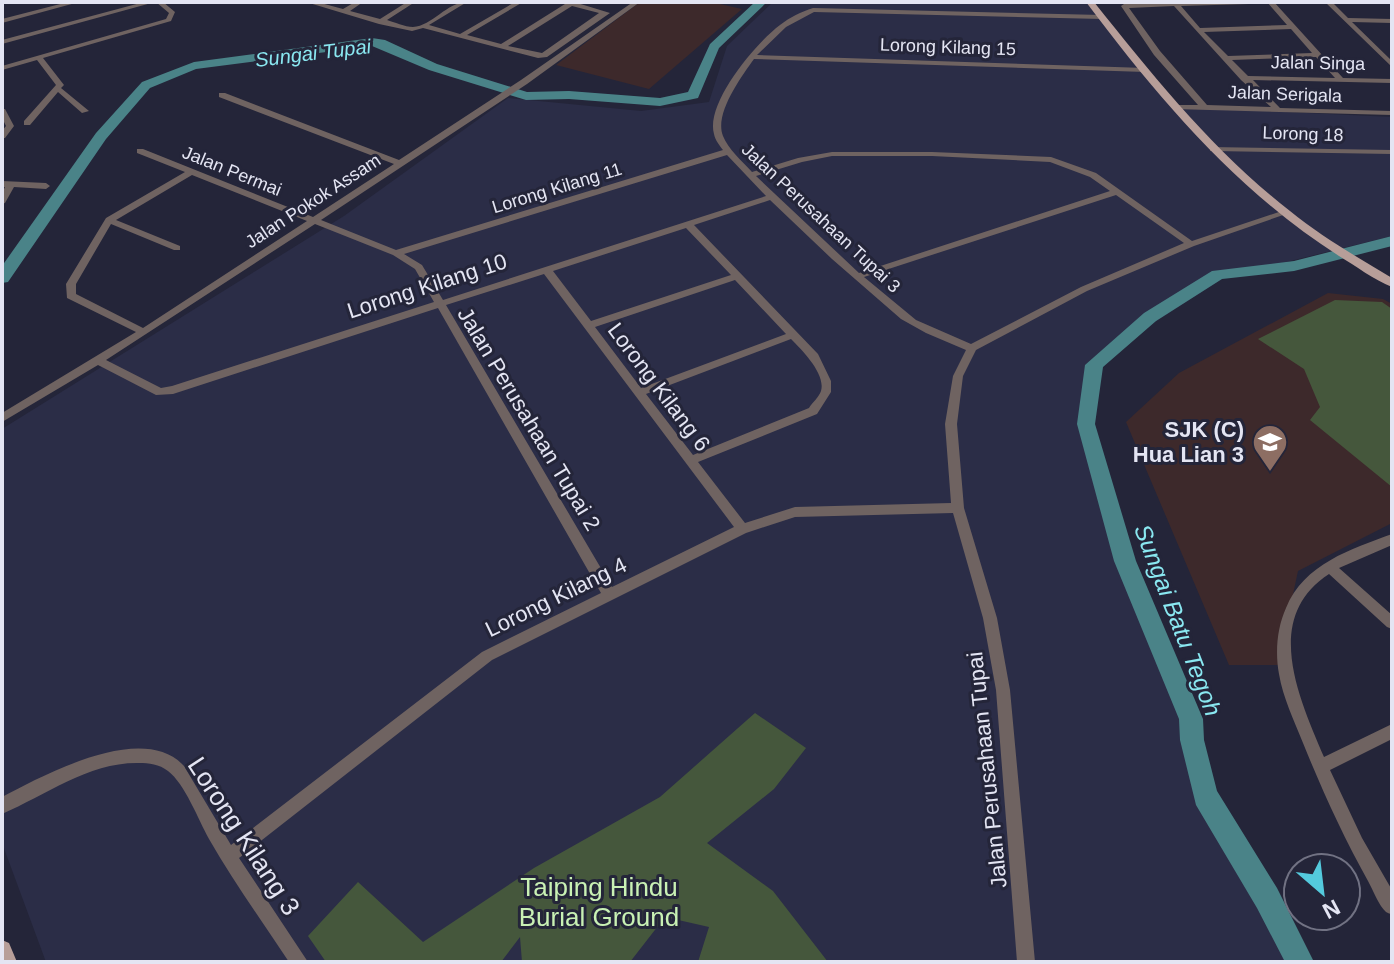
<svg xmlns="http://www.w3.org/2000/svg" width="1394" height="964" font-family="Helvetica,sans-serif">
<rect width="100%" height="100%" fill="#242539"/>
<path fill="#2b2d47" d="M773,2H1092L1179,107L1392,117V236L1225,277L1088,365L1082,420L1125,561L1192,740L1205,796L1294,962H46L2,843V429L344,216L508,98L641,111L709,102L727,46Z"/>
<path fill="#3d292b" d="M640,2H711L742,9L649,89L556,65Z
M1328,293L1383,299L1392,304V523L1298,571L1278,665H1229L1126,422L1179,373Z"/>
<path fill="#45573c" d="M1335,300L1382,302L1392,309V487L1310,420L1320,407L1304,369L1258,339Z
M755,713L806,748L774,789L707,843L773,891L828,962H698L709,927L665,917L630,962H522L520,937L501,962H326L308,936L358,882L423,942L534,868L660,797Z"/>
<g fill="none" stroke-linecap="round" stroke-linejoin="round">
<path fill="#4a8388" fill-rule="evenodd" d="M755,2H767L719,48L698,98L660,106L569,99L526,100L429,70L372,46L196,69L150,88L106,139L8,282L2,283V266L96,133L142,82L194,62L372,38L385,40L437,64L527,92L569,91L660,98L688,92L710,44Z
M1392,236V246L1294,271L1222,279L1156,321L1103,367L1095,424L1136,561L1203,719L1204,740L1217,791L1277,888L1314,962H1285L1257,908L1196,805L1180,740L1179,719L1114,561L1077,424L1085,365L1144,313L1212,271L1294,261Z"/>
<path fill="#6f6361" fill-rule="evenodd" d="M68,2H79L2,23V19Z
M144,2H155L2,44V40Z
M156,2H163L175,12L171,21L43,58L64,85L61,88L89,111L82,113L58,92L30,125H24V121L56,85L37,60L2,70V66L166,19L169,13Z
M306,2H317L343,9L355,2H363L350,11L380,19L407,2H415L387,20C394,22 405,27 413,27C432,26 447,2 467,2L429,25L460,34L515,2H523L467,35L501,44L565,4L563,2H574L610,13L547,57L538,58L423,28L412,31L379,24ZM572,6L599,13L542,53L508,46Z
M633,2H640L527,84L321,220L396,250L723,150C720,146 715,140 714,134C705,103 757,42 780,25C790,17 801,12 813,8L1102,15L1105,17L1102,19L814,12L786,27L757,55L1145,68L1149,70L1145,72L754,59C741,77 714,114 723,136C728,149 742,161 752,172L798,158L832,152H932L1051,157L1096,173L1192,241L1285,210L1289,213L1194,246L1087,291L976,350L963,376L957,424L964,508L997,618L1010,690L1035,962H1017L996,690L983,618L953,513L795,517L746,533L492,660L239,858L308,962H289C262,921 233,881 209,839C198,819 185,784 168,771C159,764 149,763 139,763C89,762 46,795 2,814V797C44,775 143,721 184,766L231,845L482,652L601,593L438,308L173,394L156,395L98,365L2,422V413L136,332L67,298L66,284L106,218L185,172L137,153V149H143L313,217L394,164L219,97V93H225L399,160L521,80ZM727,155L766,196L443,300L422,265L404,254ZM832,156H932L1050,162L1090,177L1110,191L859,273L756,176L802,162ZM192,175L307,221L143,328L76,294V284L111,224L174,250H180V246L116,220ZM1116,195L1184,243L1081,287L971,344L916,320L864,277ZM770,200L832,259L901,319L926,333L966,350L953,376L945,424L951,503L795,507L745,523L698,462L817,414L831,392V381L818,354L694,225ZM315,224L393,255L415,269L434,302L172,386L161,388L106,360ZM686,228L731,275L591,321L553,271ZM544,274L734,527L612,587L446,305ZM735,280L786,334L641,388L595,327ZM791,339C802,350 826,374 821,391C819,397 812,403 809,408L693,455L646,394Z
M1176,2H1252L1249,4L1181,6L1200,28L1287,25L1267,2H1274L1343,78L1392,79V83L1253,80L1280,108L1392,111V115L1174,109L1173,107L1177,105H1198L1154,55L1121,6L1124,4ZM1174,6L1241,80L1271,107L1207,105L1160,51L1129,8ZM1291,29L1312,53L1228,56L1204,32ZM1316,57L1335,78L1248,76L1232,60Z
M1325,2H1332L1348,18L1392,19V23L1352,22L1392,61V67Z
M2,109H5L14,126L5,138H2V131L6,126L2,118Z
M1210,147L1392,150V154L1213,151H1210Z
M2,181L46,183L50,186L46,189L14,187L5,203L2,204V193L5,187H2Z
M1392,534V545L1339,568L1392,615V629L1387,627L1329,574C1261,618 1300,700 1324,757L1392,724V739L1330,770L1362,838L1392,890V914C1390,914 1388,913 1386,912C1379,906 1373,890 1368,881C1343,836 1322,790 1303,743C1294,720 1283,698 1279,674C1275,652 1277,628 1286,608C1304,564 1351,549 1392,534Z"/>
<path fill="#b79e99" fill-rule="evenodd" d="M1086,2H1094C1154,77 1214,152 1290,211C1322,237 1357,257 1392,278V287C1374,280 1356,266 1339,256C1237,191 1158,98 1086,2Z
M2,940L9,943L17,962H2Z"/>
</g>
<defs>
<g id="school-pin" transform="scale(1.8)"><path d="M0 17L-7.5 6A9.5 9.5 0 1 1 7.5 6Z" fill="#8d6e63" stroke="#242539"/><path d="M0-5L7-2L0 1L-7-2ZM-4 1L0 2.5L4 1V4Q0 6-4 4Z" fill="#fff"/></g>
</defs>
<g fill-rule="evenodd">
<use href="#school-pin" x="1270" y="442"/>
</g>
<g text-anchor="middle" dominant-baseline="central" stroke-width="6" stroke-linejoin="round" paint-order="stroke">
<g font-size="18" fill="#e4e5f3" stroke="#242539">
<text transform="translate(948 47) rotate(2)">Lorong Kilang 15</text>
<text transform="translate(1318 63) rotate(1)">Jalan Singa</text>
<text transform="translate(1285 94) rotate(2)">Jalan Serigala</text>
<text transform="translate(1303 134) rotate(2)">Lorong 18</text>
<text transform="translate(232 171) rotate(22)">Jalan Permai</text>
<text transform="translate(557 188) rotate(-17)">Lorong Kilang 11</text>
<text transform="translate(313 201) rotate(-33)">Jalan Pokok Assam</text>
<text transform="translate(821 218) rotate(43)">Jalan Perusahaan Tupai 3</text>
</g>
<g font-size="20" font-style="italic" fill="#8ae8f1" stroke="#242539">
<text transform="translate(313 53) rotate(-7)">Sungai Tupai</text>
</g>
<g font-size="22" fill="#e4e5f3" stroke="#242539">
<text transform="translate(427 286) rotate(-18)">Lorong Kilang 10</text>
<text transform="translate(659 387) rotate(53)">Lorong Kilang 6</text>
<text transform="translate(529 419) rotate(59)">Jalan Perusahaan Tupai 2</text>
<text transform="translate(556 597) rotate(-26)">Lorong Kilang 4</text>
<text transform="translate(987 770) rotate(-96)">Jalan Perusahaan Tupai</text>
</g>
<g font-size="22" font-weight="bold" fill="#e4e5f3" stroke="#242539" text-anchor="end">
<text x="1244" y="429">SJK (C)<tspan x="1244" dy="25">Hua Lian 3</tspan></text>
</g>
<g font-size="24" font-style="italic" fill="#8ae8f1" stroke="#242539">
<text transform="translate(1178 620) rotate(69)">Sungai Batu Tegoh</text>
</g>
<g font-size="26" fill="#e4e5f3" stroke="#242539">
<text transform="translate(244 836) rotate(57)">Lorong Kilang 3</text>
</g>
<g font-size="26" fill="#c9f1b4" stroke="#242539">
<text x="599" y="887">Taiping Hindu<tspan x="599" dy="30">Burial Ground</tspan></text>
</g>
</g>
<rect width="1394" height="964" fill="none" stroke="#e4e5f3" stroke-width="8"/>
<g transform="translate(1322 892) rotate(152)"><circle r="38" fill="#242539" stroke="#717283" stroke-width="2"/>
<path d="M0-6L14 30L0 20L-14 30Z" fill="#54cadd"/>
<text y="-12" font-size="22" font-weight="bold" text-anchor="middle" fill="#e4e5f3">N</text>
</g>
</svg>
